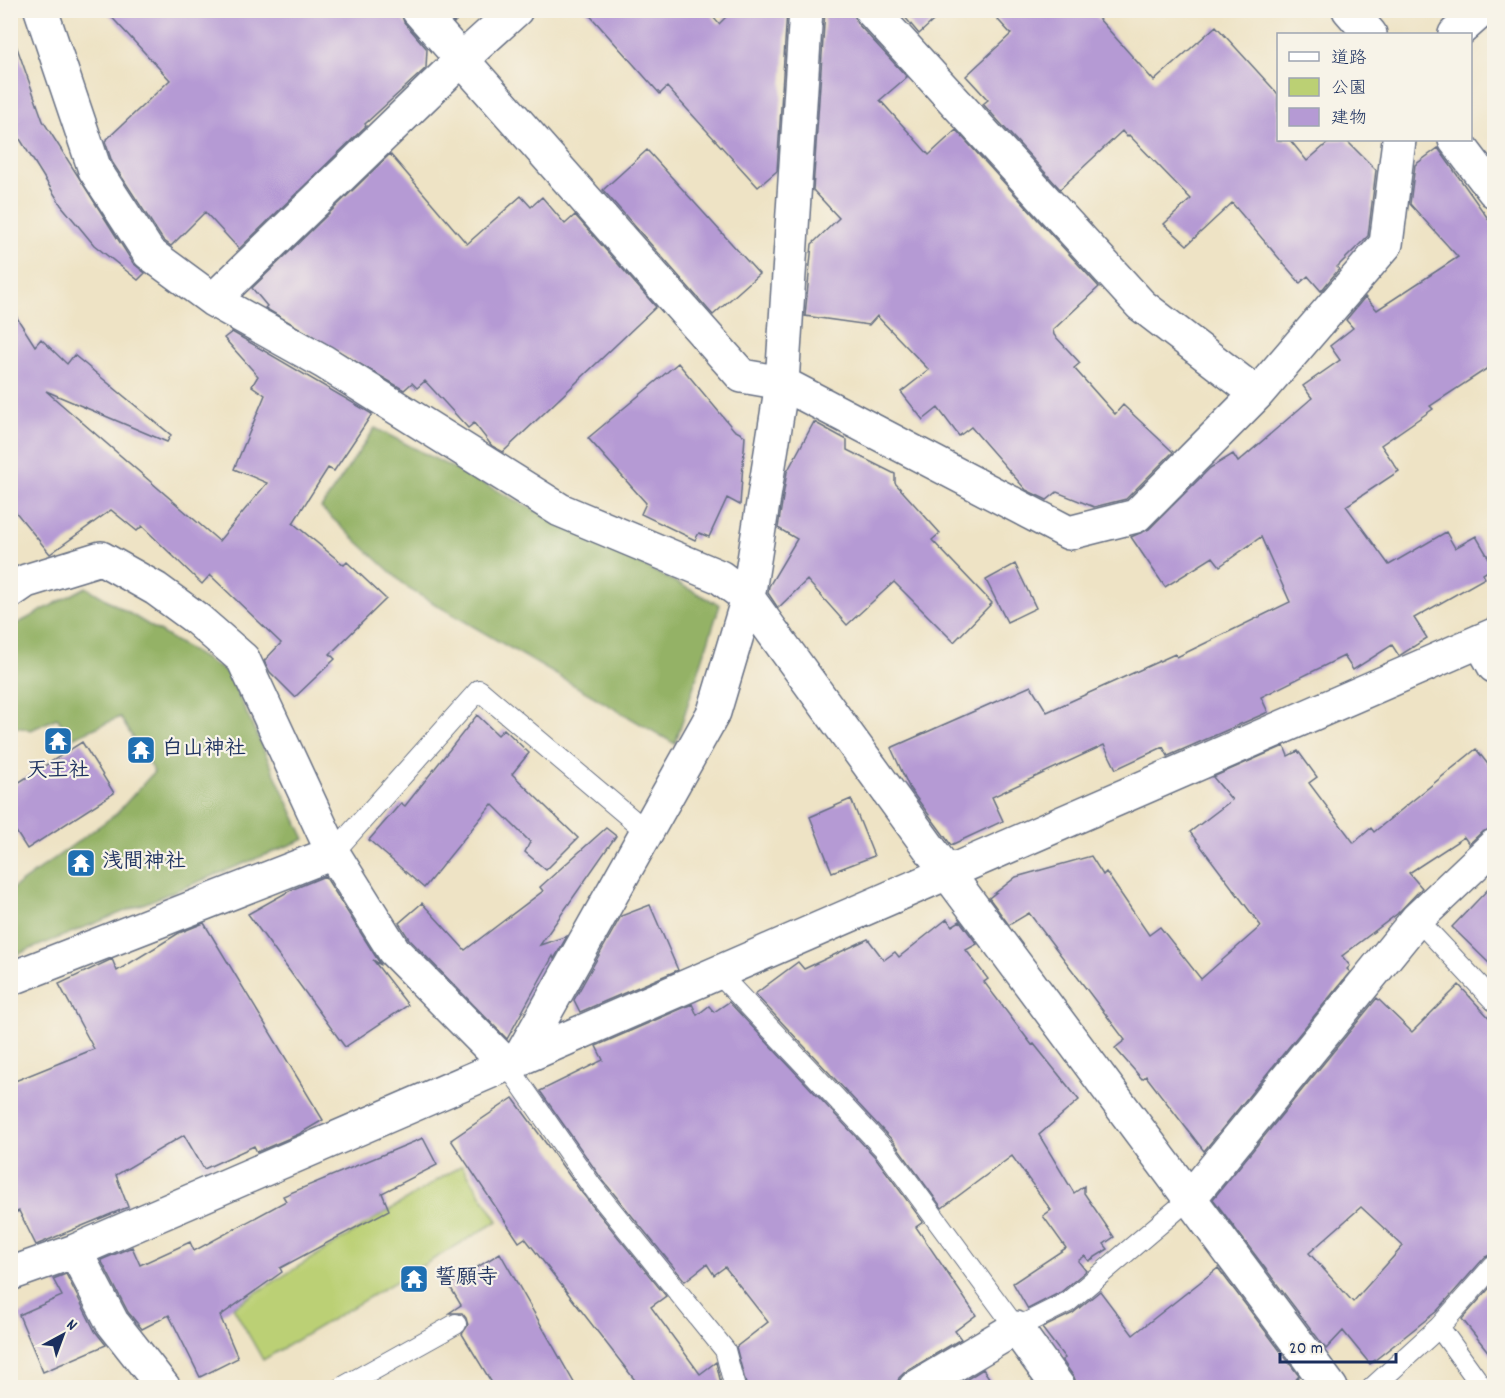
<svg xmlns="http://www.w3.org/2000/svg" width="1505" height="1398" font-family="Dekko,'Klee One',sans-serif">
<rect width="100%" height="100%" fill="#f7f3e8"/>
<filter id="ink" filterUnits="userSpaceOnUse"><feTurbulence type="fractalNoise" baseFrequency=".0167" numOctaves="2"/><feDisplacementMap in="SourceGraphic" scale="12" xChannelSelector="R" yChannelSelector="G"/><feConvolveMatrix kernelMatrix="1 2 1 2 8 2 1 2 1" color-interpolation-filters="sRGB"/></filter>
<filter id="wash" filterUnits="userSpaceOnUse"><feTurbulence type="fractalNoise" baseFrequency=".008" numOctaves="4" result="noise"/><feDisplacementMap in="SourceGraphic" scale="24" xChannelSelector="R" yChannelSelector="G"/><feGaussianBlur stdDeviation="1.35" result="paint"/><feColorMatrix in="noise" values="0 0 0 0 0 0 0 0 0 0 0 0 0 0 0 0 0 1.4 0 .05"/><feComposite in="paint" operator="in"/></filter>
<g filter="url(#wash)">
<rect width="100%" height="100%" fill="#eee3c5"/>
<path fill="#bbd074" stroke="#6b8069" stroke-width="1.5" d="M462,1165L498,1221L263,1360L233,1307Z"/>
<path fill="#94b266" stroke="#587062" stroke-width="1.5" d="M375,428L720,605L675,744L409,589L321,508Z
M86,587L228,673L305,839L11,957V890L116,814L154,772L120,717L72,738L57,718L31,730L11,726V627Z"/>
<g id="blocks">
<path fill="#b59ad4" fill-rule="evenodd" d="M105,10H400L404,22L427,49L426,68L365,124L366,126L239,249L205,212L171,246L163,240L112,162L105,141L170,80Z
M443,10H467L454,23Z
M585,10H707L719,24L733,10H787L777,171L758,187L667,87L660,94Z
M825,10H853L857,23L907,77L880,100L929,155L956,130L1099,287L1053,330L1054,335L1080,363L1074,368L1115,414L1123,405L1173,452L1126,499L1094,507L1057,492L1047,500L1026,490L971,427L959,436L938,408L923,420L901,392L929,370L877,316L869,325L805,316L812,244L839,218L813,190Z
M899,10H945L919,34Z
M989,10H1091L1154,81L1216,26L1278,94V140H1290L1307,161L1331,140H1346L1376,170L1368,236L1337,267L1339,269L1321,291L1308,276L1300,283L1232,203L1187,245L1164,224L1191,199L1129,135L1127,137L1122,131L1060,189L983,104L988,100L966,76L1011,34Z
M10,42H15L43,121L133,263L145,273L138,280L94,245L61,205L10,123Z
M1438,148L1494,227V364L1430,406L1433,409L1381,445L1399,471L1346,506L1389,565L1446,532L1455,548L1476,536L1494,567L1483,574L1485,578L1414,618L1427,638L1399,656L1392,645L1353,670L1344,656L1261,697L1268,712L1168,756L1163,747L1116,769L1104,745L992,797L1003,821L951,845L910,789L891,748L1031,686L1047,712L1175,654L1177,657L1290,602L1261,537L1220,566L1213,557L1165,587L1131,537L1149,529L1210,468L1233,454L1238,462L1312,398L1303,386L1340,360L1330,346L1353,328L1346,320L1365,297L1377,310L1458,257L1410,204L1415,165Z
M647,150L759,274L713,315L603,190Z
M390,154L467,244L521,196L531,207L542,197L565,224L575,215L656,307L503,452L492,446L474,423L468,428L425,381L417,388L412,383L404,390L265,308L267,306L252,288Z
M10,307L35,346L41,339L67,364L74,355L171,435L167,442L46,391L219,541L267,483L234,469L265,395L252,386L258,376L224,338L232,332L372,414L334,471L328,468L293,523L344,565L347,562L386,599L330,654L335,659L295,697L270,672L264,661L281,643L210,575L202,584L142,526L137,531L111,510L50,554L10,505Z
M678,363L734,430L745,436L740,505L727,498L709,537L699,533L695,540L641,514L646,503L588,438Z
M814,422L847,440V450L895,474V483L940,533L932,540L992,603L954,642L894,582L847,625L807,580L778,608L768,593L769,586L797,539L778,528L787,472Z
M1015,564L1036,608L1007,622L986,580Z
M477,715L498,735L504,729L529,753L512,774L578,838L546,870L525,852L530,842L492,804L424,888L369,840L401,803L405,806Z
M82,742L114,793L27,849L10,822V788Z
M1284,746L1288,756L1298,751L1317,777L1309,783L1354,843L1371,828L1374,832L1476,749L1494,772V828L1482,832L1469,844L1464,837L1409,873L1422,888L1397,914L1342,956L1350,966L1347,969L1350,972L1204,1151L1146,1076L1142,1079L1115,1048L1125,1040L1029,913L1009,925L989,898L1016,877L1091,856L1103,875L1106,872L1149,935L1160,927L1201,979L1261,926L1190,832L1232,800L1213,777Z
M851,799L874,856L832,872L810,817Z
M606,828L616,836L540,945L567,936L554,959L553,956L507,1039L409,939L399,923L422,903L465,950L543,891L540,887Z
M325,876L381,965L373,960L408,1005L345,1047L248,914L291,890Z
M1494,883V968L1452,927Z
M650,905L678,970L580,1012L574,1000L621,916Z
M947,919L952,926L960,921L977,944L966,950L988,979L984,982L1032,1045L1034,1044L1079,1100L1039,1135L1074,1193L1084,1186V1193L1114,1237L1104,1244L1108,1249L1089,1261L1085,1256L1078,1261L1086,1271L1061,1292L1028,1309L1013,1283L1066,1248L1043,1216L1051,1210L1012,1156L942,1208L894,1142L755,994L798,962L804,969L868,939L884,960L895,952L899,957Z
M204,923L323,1120L299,1134L257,1152L254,1146L204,1169L184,1135L116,1175L128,1207L36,1245L19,1211L10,1215V1083L94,1049L59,984L112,959L117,971L179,933Z
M1459,985L1494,1023V1253L1485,1257L1437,1311L1370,1364L1343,1331L1326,1349L1213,1199L1377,998L1412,1032ZM1361,1207L1403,1246L1353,1302L1309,1253Z
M729,1002L876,1158L923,1222L916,1227L976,1315L955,1331L961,1339L905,1372L899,1378L896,1388H747L736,1347L768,1322L725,1267L714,1275L707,1264L685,1281L601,1178L540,1091L603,1060L596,1046L692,1004L697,1015L709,1006L714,1012Z
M513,1098L582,1193L666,1296L651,1307L700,1374L716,1362L722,1388H641L525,1238L519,1242L451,1140Z
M423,1138L437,1165L382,1193L389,1210L280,1268L282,1272L220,1316L238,1358L200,1377L169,1315L142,1329L128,1312L101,1260L132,1247L140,1265L190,1242L194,1251L286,1201L283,1196Z
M500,1253L577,1388H495L462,1334L468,1325L466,1318L462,1313H449L461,1305L449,1285Z
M1218,1268L1299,1376L1288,1388H1078L1074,1377L1062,1360L1065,1358L1042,1328L1073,1313L1100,1291L1133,1335Z
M66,1274L95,1331L106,1345L43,1372L19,1315L62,1296L53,1279Z
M1494,1283V1359L1462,1319Z
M983,1369L996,1388H953Z"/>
</g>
</g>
<g filter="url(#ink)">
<use href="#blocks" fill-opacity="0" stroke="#656e82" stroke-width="1.5"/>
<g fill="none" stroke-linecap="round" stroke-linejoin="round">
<g stroke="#656e82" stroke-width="22">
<path id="lane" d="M333,853L479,690L647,832
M1417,919L1494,1001
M718,973L885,1150L1016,1328L1068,1302L1189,1199
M508,1066L591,1185L725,1350L735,1388
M1439,1327L1483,1388
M341,1388L456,1324
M1372,1388L1439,1327L1494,1265"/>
</g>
<g stroke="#656e82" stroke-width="36">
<path id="street" d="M41,10L95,170L149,253L213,300L324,362L560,510L720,577L748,598L946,871L1331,1388
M418,10L742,376L782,383L1069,533L1136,516L1257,394L1386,244L1399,140
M871,10L1141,305L1257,394
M1349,10L1370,34
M1455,34L1482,10
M1455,140L1494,191
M213,300L462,59L516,10
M10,592L26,581L101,558L156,589L197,619L243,659L333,853L394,951L508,1066
M1480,641L1494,666
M10,979L333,853
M518,1061L714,712L748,598L782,383L806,10
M1189,1199L1417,919L1494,846
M75,1251L112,1322L164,1388
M10,1274L75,1251C549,1048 1021,839 1494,635
M915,1388L1016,1328L1059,1388"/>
</g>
<use href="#lane" stroke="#fff" stroke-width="20"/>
<use href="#street" stroke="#fff" stroke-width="33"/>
</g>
</g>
<defs>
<g id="temple-square" transform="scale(1.5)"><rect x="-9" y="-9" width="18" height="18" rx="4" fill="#1f6fb2" stroke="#f7f3e8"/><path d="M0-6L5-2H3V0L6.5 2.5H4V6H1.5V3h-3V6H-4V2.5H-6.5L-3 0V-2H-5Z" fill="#fff"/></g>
</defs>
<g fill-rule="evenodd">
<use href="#temple-square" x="58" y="741"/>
<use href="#temple-square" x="141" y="750"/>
<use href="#temple-square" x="81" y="863"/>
<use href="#temple-square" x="414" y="1279"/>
</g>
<g text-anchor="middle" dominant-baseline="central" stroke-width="4.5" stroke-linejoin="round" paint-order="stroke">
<g font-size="21" font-weight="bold" fill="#1b2f5e" stroke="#f7f3e8" text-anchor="start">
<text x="162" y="750">白山神社</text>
<text x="58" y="772" text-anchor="middle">天王社</text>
<text x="102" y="863">浅間神社</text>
<text x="435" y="1279">誓願寺</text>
</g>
</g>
<rect width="1505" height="1398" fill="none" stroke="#f7f3e8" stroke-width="36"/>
<rect x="1277" y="33" width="195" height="108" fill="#f7f3e8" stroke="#9fa5b1" stroke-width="1.5"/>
<rect x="1289" y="52" width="30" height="9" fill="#ffffff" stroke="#9fa5b1" stroke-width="1.5"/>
<text x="1331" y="63" font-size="18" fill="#1b2f5e">道路</text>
<rect x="1289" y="78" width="30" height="18" fill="#bbd074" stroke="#9fa5b1" stroke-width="1.5"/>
<text x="1331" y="93" font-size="18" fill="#1b2f5e">公園</text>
<rect x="1289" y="108" width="30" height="18" fill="#b59ad4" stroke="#9fa5b1" stroke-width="1.5"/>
<text x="1331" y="123" font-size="18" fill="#1b2f5e">建物</text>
<g transform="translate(63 1335) rotate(41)" stroke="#f7f3e8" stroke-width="4.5" paint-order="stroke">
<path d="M0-4.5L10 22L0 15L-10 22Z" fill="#1b2f5e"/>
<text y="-9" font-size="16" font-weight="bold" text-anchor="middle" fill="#1b2f5e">N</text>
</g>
<path d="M1280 1353v9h116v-9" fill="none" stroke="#1b2f5e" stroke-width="3"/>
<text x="1289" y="1353" font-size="18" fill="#1b2f5e" stroke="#f7f3e8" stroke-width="4.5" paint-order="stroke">20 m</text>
</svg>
